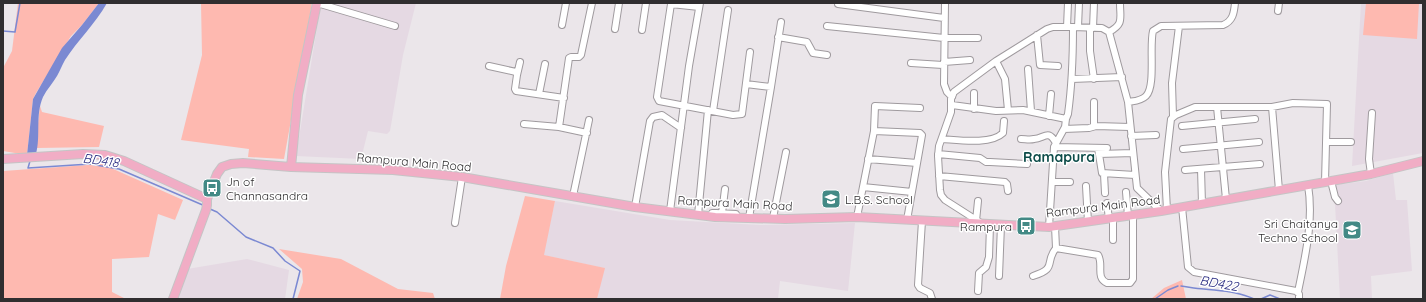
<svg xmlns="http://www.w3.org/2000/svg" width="1426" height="302" font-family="Quicksand,sans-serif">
<rect width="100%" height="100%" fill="#ebe6ea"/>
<path fill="#e5d9e3" d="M321,3H416L403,55L390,131L387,134L368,131L361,159L296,156Z
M1361,3H1423V153L1352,166Z
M1393,173L1396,200H1407L1412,271L1371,276L1372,299H1340L1334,185L1366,181Z
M555,201L670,220L760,225L855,223L848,291L780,281L778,299H597L604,268L543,255Z
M247,259L289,270L285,299H177L187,269Z"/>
<path fill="#feb9b0" d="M18,3H99L82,25L71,36L36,93L33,99L27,155L3,151V68L12,51Z
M201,3H312L284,159L248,157L249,149L181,140L202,55Z
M1366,3H1419L1417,39L1363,35Z
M40,106L42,112L104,126L99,147L37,148V132Z
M102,164L183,200L175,220L158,214L149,257L112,259V292L126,299H3V171Z
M525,196L555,201L544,255L605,268L597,299H500L506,266Z
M279,249L341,259L398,289L433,293L435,299H297L303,282L302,269Z
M1182,280L1186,299H1151L1164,288Z"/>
<path fill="#7b89d2" d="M99,3H107C95,24 78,40 65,60C62,65 60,71 57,76C53,83 47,89 43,97C35,115 41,136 36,154L27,155L33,99L62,48L82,25Z"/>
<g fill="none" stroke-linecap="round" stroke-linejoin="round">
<path stroke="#7b89d2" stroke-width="1.5" d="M3,31L15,32L20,3
M30,161L28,168L90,164L119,169L205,206
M210,209L217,212L246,237L273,248L285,261L300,271L293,299
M1181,286C1189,287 1196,289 1204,289C1220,291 1238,291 1254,299
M1155,299L1168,290L1178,286
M1261,299L1270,295L1280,299"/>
<g stroke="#9f9a9e" stroke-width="8">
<path id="minor" d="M317,3L395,26
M945,3L944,84L947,92L952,97
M838,4L944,18
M699,7L671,4L657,97L659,101L733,115L742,114L750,52
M1278,11L1279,3
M562,25L566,3
M827,26L944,38H978
M1067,27L1068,3
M1078,27L1079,3
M1090,28V51L1094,79
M1093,28L1094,3
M615,29L619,3
M642,30L646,3
M1109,32C1124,24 1120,19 1120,3
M1037,35L1040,65L1058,66
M778,37L807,42L813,53L827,55
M996,61L1005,79L1008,110
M944,62L970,60
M911,63L943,65
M489,66L516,72L517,75L515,89L516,91L564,98
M1028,69L1031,111
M517,75L520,62
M1072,79L1122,77
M746,84L771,87L781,22
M539,94L545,64
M1128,102C1134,101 1141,101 1146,96C1156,86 1149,46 1153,31L1161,26L1223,25C1233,21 1234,13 1235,3
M952,105L996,111L1023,110L1066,119L1068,114C1072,85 1073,56 1073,27
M1217,107L1226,199
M1272,107L1279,190
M974,109V93
M713,111L728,10
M1049,116L1051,94
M1173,116L1172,83L1179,26
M524,124L559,127L587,133
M1094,126V102
M1182,126L1255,119
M559,127L569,58L571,57H579L581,55L592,3
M1064,129L1089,128L1096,126L1130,127
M874,131L920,133L922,135L907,220
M1131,136L1156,135
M942,139C958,140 991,145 1003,133L1004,121
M1021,139C1025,139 1030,140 1034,139C1045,138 1048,129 1056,143
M1326,142H1351
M1054,147L1107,148
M1098,148L1102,173L1135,175
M1183,149L1259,142
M938,154L980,158L986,162H990L1027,164
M1099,154L1133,153
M1054,157L1080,158
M868,159L917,163
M1201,169L1202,204
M1185,170L1260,164
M1104,174L1105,193
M1371,174L1369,159L1372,113
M939,176L1005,182L1007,184L1008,191
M1331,181L1335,197L1338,201
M1052,182H1070
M1086,186L1088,222
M863,187L912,192
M1126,192L1128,216
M573,196L589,120
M1107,203L1109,219
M635,207L650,121L653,117L662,115L681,128
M1182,207L1188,267L1194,272L1296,291L1299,294V299
M1167,210L1165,172L1171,119L1176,115L1195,107H1272L1293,103L1327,104L1325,182
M670,211L689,66L700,3
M722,213L725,189
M698,215L708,110
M711,216L712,213H716L736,214L737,216
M857,217L874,131L875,106L920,108
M749,218L771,87
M773,218L786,152
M1113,218V240
M922,221L918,285L920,288L930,293L932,299
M976,221L978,201
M455,223L462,177
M981,223L945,200L941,195L940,190L938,156L939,146L951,112V99L954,92L996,61L1047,29L1053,27H1073L1102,28L1109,32L1128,102L1137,188L1161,211
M1055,226L1056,248L1098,255C1104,264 1095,278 1107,283H1130L1133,279V215
M1049,227L1054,147L1065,127L1066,119
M999,276L1001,225
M1033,276C1058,268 1044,263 1056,248
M978,291L979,273L986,267L989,257L990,225
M1298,292C1305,257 1314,221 1308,185"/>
</g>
<g stroke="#c5c4c5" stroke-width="10">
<path id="major" d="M3,159L83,154L105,155L124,161L207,199
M291,167L298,95L317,3
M207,199L217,174L222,167L231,164L243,163L291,167L393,170L462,177L635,207L715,217L785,219L857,217L1049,227L1161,211L1371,174L1423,161
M173,299L206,210L207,205V199"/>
</g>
<use href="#minor" stroke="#fff" stroke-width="6"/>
<use href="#major" stroke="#f1adc5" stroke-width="8"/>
</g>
<defs>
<g id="bus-square" transform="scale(1)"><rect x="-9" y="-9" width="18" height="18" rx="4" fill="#428985" stroke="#fff"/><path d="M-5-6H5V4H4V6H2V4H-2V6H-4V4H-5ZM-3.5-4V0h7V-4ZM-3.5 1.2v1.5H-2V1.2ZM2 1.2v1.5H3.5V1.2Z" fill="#fff"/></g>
<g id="school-square" transform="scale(1)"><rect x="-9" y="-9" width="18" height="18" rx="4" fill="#428985" stroke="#fff"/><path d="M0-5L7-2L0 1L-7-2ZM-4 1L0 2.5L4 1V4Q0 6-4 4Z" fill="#fff"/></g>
</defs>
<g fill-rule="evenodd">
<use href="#bus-square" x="212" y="188"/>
<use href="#school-square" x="831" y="199"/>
<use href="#bus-square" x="1026" y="226"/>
<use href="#school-square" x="1352" y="230"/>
</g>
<g text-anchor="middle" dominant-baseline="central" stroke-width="3" stroke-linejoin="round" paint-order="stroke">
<g font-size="12" fill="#302e30" stroke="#fff">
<text transform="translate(414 162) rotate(5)">Rampura Main Road</text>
<text transform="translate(735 203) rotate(3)">Rampura Main Road</text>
<text transform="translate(1103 206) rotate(-7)">Rampura Main Road</text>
</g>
<g font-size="12" fill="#302e30" stroke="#fff" text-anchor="start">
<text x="226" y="181">Jn of<tspan x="226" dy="14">Channasandra</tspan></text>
<text x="845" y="199">L.B.S. School</text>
<text x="1338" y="223" text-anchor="end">Sri Chaitanya<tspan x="1338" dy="14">Techno School</tspan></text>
<text x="1012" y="226" text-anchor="end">Rampura</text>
</g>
<g font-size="13" font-style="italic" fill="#282a80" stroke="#fff">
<text transform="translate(101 160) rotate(8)">BD418</text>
<text transform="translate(1219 283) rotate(10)">BD422</text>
</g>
<g font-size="14" font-weight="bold" fill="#0d4c49" stroke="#fff">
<text x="1059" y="157">Ramapura</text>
</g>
</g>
<rect width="1426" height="302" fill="none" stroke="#302e30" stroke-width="8"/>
</svg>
